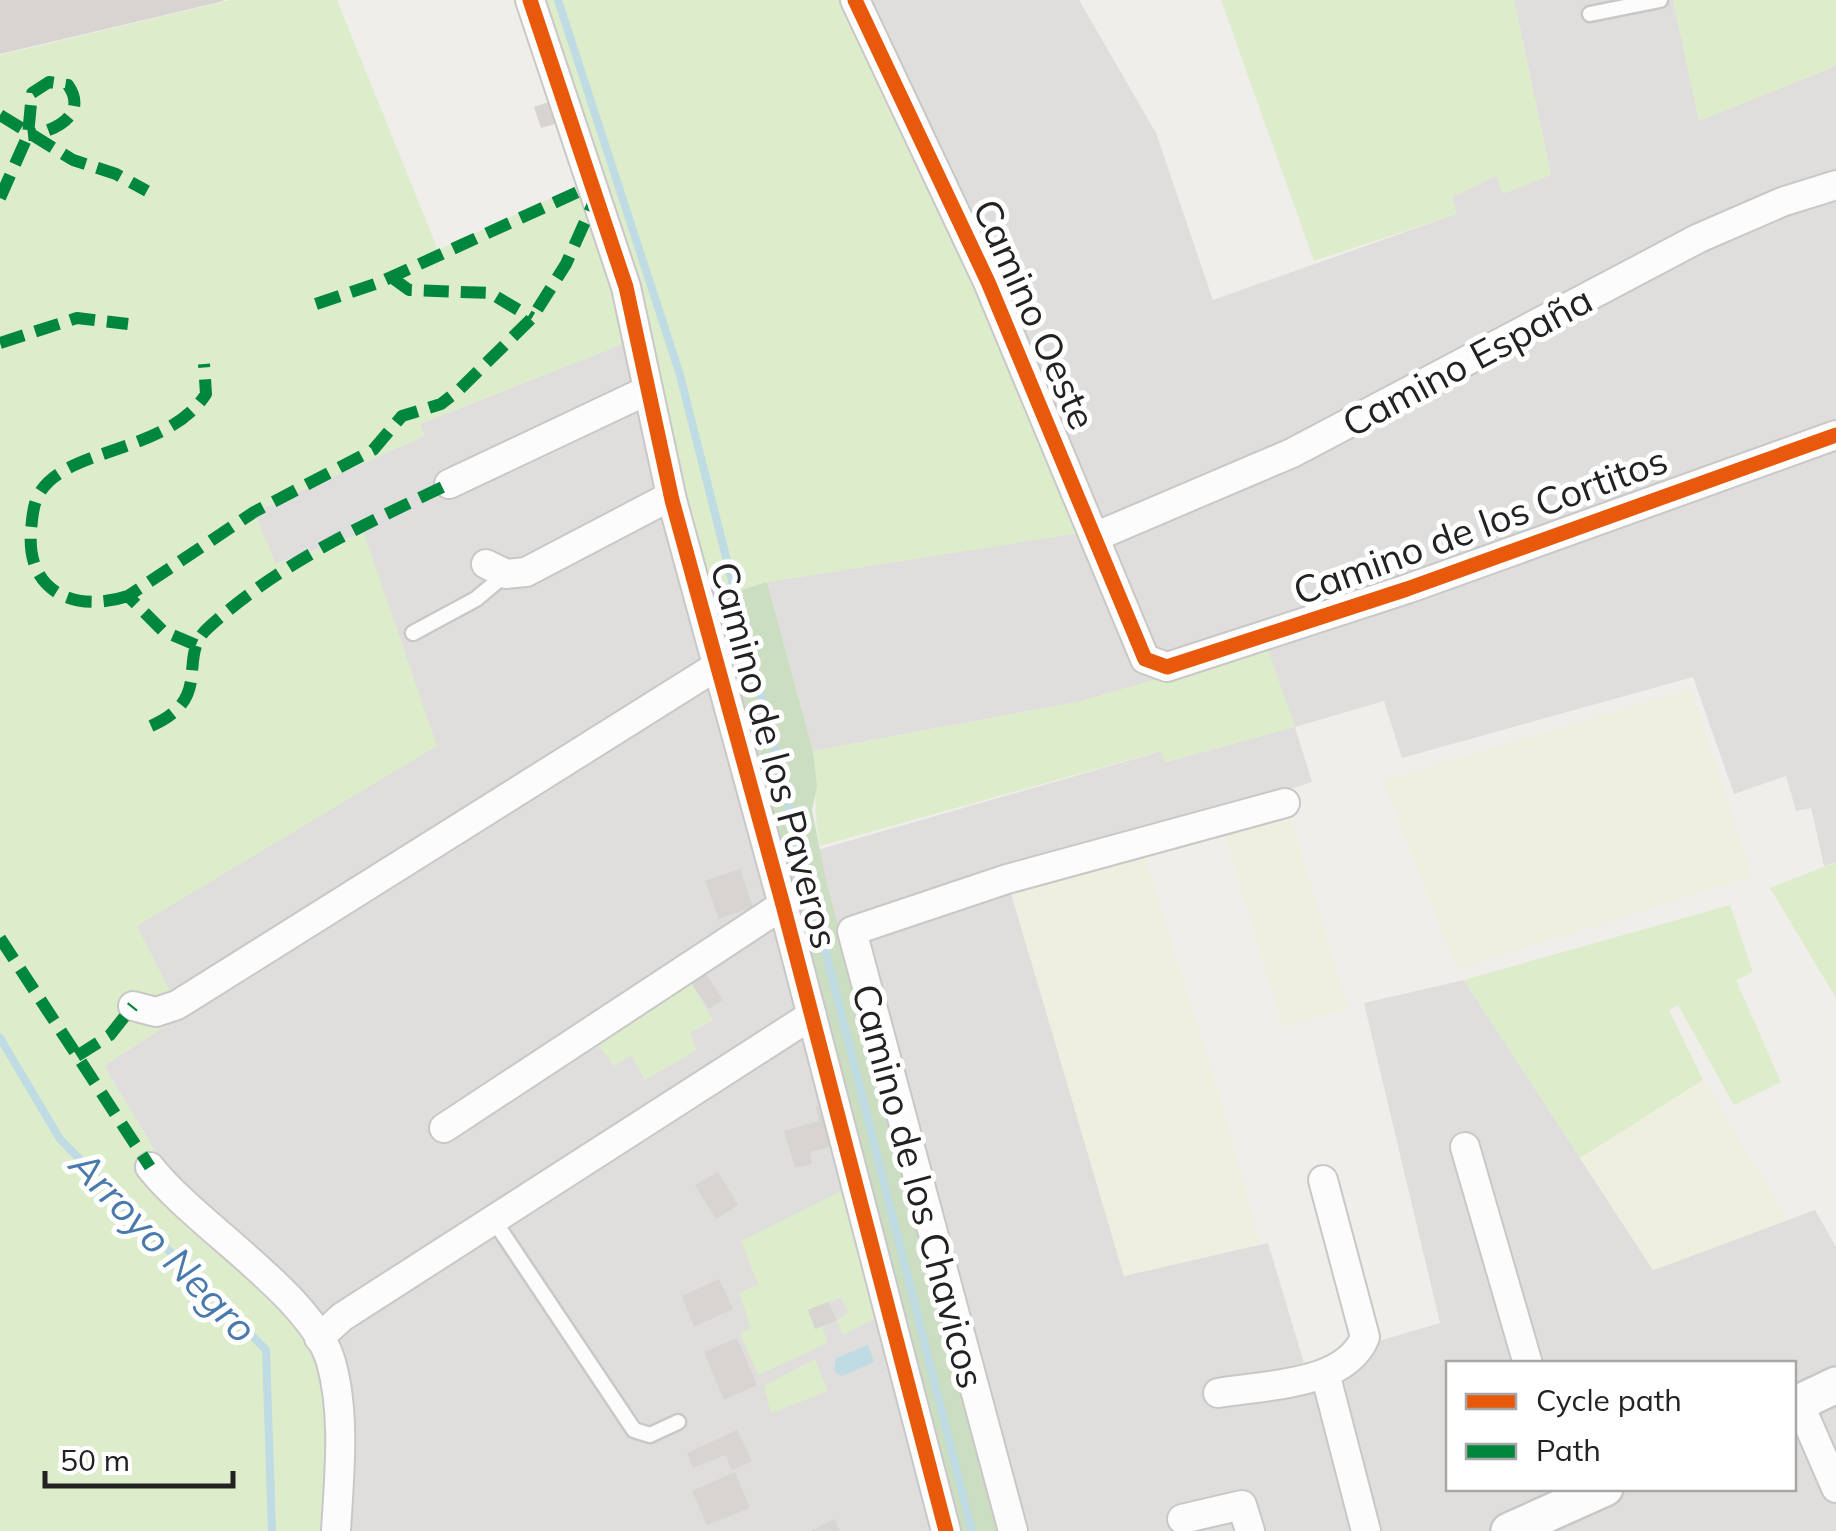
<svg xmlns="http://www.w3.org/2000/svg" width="1836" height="1531" font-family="Mulish,sans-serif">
<rect width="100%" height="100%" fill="#f0eeeb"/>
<path fill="#dfdedc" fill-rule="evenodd" d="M859,0H1079L1156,133L1213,300L1456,214L1452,197L1497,175H1551L1514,0H1673L1699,120L1836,66V862L1824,866L1811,808L1796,811L1786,776L1734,794L1693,677L1402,758L1384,701L1295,727L1312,782L1007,880L1124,1276L1268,1243L1304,1363L1440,1323L1364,1003L1464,980L1653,1270L1815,1210L1836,1247V1531H327L176,1186L104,1066L182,1015L136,926L363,533L275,564L254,512L424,436L420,424L648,334L779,861L1162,751L1166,762L1294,727L1165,677L1082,701L813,751L767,582L1085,532ZM1448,1364H1794V1488H1448Z"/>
<path fill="#efefdf" d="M1691,689L1752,876L1457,969L1383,781Z
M1289,812L1348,1008L1283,1027L1224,831Z
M1143,850L1222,1104L1260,1244L1124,1276L1012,894Z
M1703,1080L1788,1220L1653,1270L1580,1158Z"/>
<path fill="#ddeccb" d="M231,0H337L438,250L582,184L620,300L623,344L420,424L424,436L254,512L276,564L364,533L437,746L137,926L182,1015L104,1066L176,1186L299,1301L302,1334L329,1398L327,1531H0V55Z
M538,0H844L995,316L1086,532L767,582L709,600Z
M1221,0H1514L1551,175L1503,194L1496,176L1452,197L1457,214L1314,261Z
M1673,0H1836V66L1699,121Z
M1267,647L1295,727L1165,762L1161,751L820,846C813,813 817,784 813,751L1082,701Z
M1836,862V998L1770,888Z
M1730,905L1753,972L1736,980L1781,1082L1734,1105L1678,1005L1669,1010L1703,1080L1580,1158L1464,980Z
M690,981L713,1020L690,1033L697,1050L645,1080L631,1055L614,1066L595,1041Z
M849,1187L878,1317L843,1335L837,1320L848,1312L841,1297L808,1310L815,1329L822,1326L828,1343L758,1375L740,1333L751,1328L739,1293L758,1284L741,1241Z
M815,1359L828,1391L771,1413L764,1386Z"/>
<path fill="#cbdec1" d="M767,582L813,751L817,787L812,810L827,885L1004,1531H952L709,600Z"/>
<path fill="#bfdbe3" d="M868,1345L874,1362L842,1376L834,1371L836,1358Z"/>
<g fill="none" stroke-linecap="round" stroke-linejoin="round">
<path stroke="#bfdbe3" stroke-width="8" d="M558,0L680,375L972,1531
M0,1038L60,1139L266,1350L272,1531"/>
</g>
<path fill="#d7d4d2" d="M0,0H223L224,1L0,54Z
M555,100L562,122L541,128L534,107Z
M740,869L753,907L719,919L705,881Z
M704,971L723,1000L709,1009L690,981Z
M827,1098L838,1145L810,1152L812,1164L795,1168L784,1131L819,1121L816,1107Z
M718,1172L738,1205L716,1219L695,1185Z
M719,1279L733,1309L694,1327L682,1296Z
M828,1302L837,1320L815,1329L808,1310Z
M737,1338L757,1385L724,1400L704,1352Z
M737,1430L752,1461L732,1470L725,1455L693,1468L687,1453Z
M735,1472L750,1508L707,1525L692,1491Z
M834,1519L840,1531H811Z"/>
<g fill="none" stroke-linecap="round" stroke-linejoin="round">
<g stroke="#c9c8c7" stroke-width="19">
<path id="service" d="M1590,14L1660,0
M413,633L476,599L506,574
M495,1222L634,1430L650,1435L678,1422"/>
</g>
<g stroke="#c9c8c7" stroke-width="32">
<path id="minor" d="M530,0L626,287L672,500L783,905L946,1531
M855,0L988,282L1145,659L1167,667L1407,589L1836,435
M449,484L646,391
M1097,536L1292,453L1699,238L1782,202L1836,185
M486,564L506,574L526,572L671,496
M133,1006L156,1012L177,1005L717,666
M444,1128L783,905
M1465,1147L1528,1364
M150,1167C195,1225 313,1296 331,1362C346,1415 339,1477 336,1531
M319,1338L342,1317L812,1015
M1325,1373L1366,1531
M1218,1393C1263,1385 1346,1386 1365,1337L1323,1180
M1799,1403L1836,1488
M1182,1519L1242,1505L1250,1531
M1013,1531L852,931L1007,879L1285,803"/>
</g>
<g stroke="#c9c8c7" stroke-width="40">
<path id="tertiary" d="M1794,1405L1836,1385
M1509,1531L1605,1488"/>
</g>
<use href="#service" stroke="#fdfcfc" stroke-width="14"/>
<use href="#minor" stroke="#fdfcfc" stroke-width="28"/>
<use href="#tertiary" stroke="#fdfcfc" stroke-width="35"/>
<path stroke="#00873e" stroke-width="12" stroke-dasharray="25 12" stroke-linecap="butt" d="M0,115L73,160L116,174L147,191
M0,198L28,135L32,93L49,82L68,85C89,115 54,132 28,135
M391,277L409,290L490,293L532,318
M316,304L378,283L582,190L596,189
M0,343L77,318L128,324
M128,596C76,613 26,593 31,531C32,519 33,504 39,494C65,447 167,454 206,394L204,364
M196,645L163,631L128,596L254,512L373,450L402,416L441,404L459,390L532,318L566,264L596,197
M151,726C216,697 175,658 208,628C278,564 363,525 449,484
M0,938L150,1167
M77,1056L110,1035L133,1006"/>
<g stroke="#fff" stroke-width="21">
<path id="cycleway" d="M530,0L626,287L672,500L783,905L946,1531
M855,0L988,282L1145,659L1167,667L1407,589L1836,435"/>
</g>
<use href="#cycleway" stroke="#e8590c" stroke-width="15"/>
</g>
<g text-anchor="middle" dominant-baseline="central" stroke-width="10" stroke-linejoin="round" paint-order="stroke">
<g font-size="38" fill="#222" stroke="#fff">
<text transform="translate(1035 314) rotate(66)">Camino Oeste</text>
<text transform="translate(1467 361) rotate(-28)">Camino España</text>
<text transform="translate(1480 525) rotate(-20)">Camino de los Cortitos</text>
<text transform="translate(775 755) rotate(75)">Camino de los Paveros</text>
<text transform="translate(919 1186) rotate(75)">Camino de los Chavicos</text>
</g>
<g font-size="40" font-style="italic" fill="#4a7aab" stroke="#fff">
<text transform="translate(164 1246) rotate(46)">Arroyo Negro</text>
</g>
</g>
<rect x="1446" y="1361" width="350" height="130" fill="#ffffff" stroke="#a7a7a7" stroke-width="2.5"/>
<rect x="1466" y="1394" width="50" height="15" fill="#e8590c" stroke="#a7a7a7" stroke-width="2.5"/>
<text x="1536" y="1411" font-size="30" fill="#222222">Cycle path</text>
<rect x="1466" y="1444" width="50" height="15" fill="#00873e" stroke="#a7a7a7" stroke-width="2.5"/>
<text x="1536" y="1461" font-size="30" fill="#222222">Path</text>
<path d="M45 1471v15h188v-15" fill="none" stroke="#222222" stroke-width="5"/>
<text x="60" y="1471" font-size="30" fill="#222222" stroke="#ffffff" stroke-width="8" paint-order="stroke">50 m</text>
</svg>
